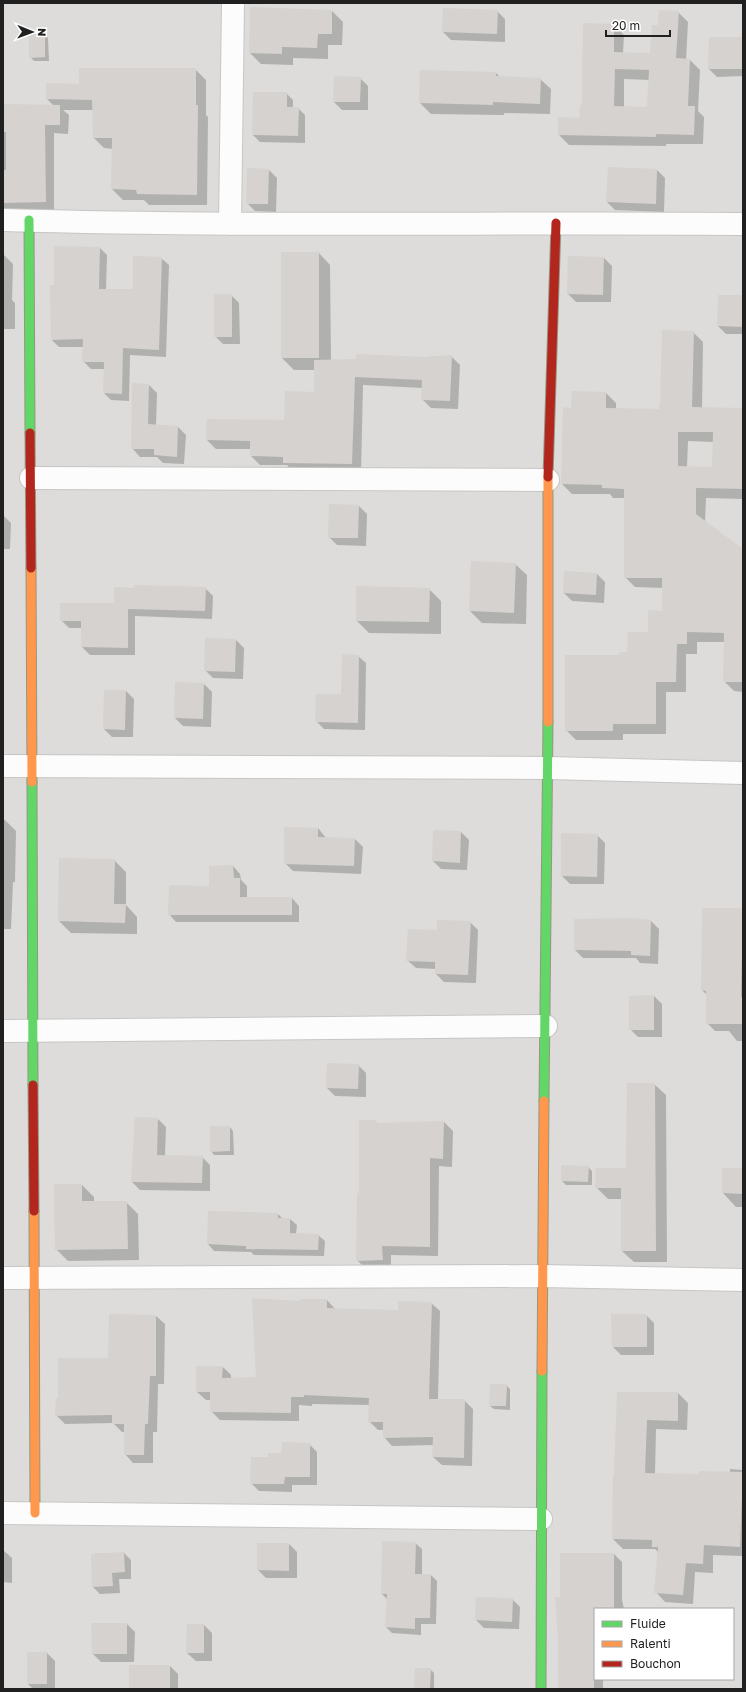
<svg xmlns="http://www.w3.org/2000/svg" width="746" height="1692" font-family="'Golos Text',sans-serif">
<rect width="100%" height="100%" fill="#eeece8"/>
<path fill="#dddcda" fill-rule="evenodd" d="M3,3H743V1689H3ZM595,1609H733V1679H595Z"/>
<path fill="#0003" fill-rule="evenodd" d="M332,11L343,22L342,45H328V59L293,58V65L261,64L250,53Z
M497,11L505,19V42L451,40L443,32Z
M678,12L688,22L686,60H690L700,70L698,111L704,117L703,144H666V146L569,145L559,135L580,119L583,106L614,25L624,35L623,53L651,54L659,26ZM624,79L650,80L648,108L624,107Z
M45,34L48,38L49,61H34L30,57Z
M710,38H743V76L717,77L709,69Z
M195,69L206,80V115L208,117L207,205H149L144,200H123L112,189L113,149L104,148L94,138L93,110H63L69,115L68,134L54,133V211L3,212V105L54,106L47,99L80,85Z
M496,73L501,78L540,79L551,89L550,114L504,113V115L431,114L420,103Z
M360,78L368,86V110H342L334,102Z
M286,93L293,100V108H298L305,115V143L260,142L253,135Z
M609,168L657,170L665,178L664,212L615,210L607,202Z
M269,170L277,178L276,212L255,211L247,203Z
M100,248L107,255L106,290H134L161,258L169,265L166,357L130,355L129,401L111,400L104,393L105,369H91L83,361L84,347H59L52,340L55,286Z
M319,253L330,265L331,361L451,356L460,365L458,409L431,408L422,399L423,388L363,385L361,472H293L287,465H260L251,456V449H216L207,440L285,421L315,393V370H294L282,358Z
M3,254L13,264L12,300L15,303V329H3Z
M604,258L612,266L611,302H576L568,294Z
M231,295L239,303L240,344H223L215,336Z
M743,296V334H726L718,326Z
M693,332L703,342L702,408L743,409V499L706,498L705,523L743,551V692L734,691L724,681V642H697V654H686V692H666V734H623V740H576L566,730L620,656L628,653L649,633L663,612V588L635,587L625,577V498H613L610,494H572L562,484L572,409L606,393L616,403V410H660ZM688,441L713,442V468L687,467Z
M149,385L157,393L156,425L178,427L186,435L184,464L163,463L157,457H140L132,448Z
M359,506L367,514L366,546L337,545L329,537Z
M3,510L4,516L11,523L10,549H3Z
M515,564L527,575L526,624L482,623L470,611Z
M565,572L597,574L605,582L604,603L572,601L564,593Z
M205,588L213,596L212,619L135,616V655H90L82,647V628H69L61,620L114,604L135,589Z
M429,589L441,601V634L369,633L357,621Z
M236,640L244,648L243,679L213,678L205,670Z
M358,656L366,663L365,730L324,729L316,721L342,695Z
M204,684L212,692L211,727L183,726L175,718Z
M105,691H126L134,699L133,737H112L104,729Z
M3,820H5L16,831L15,882H13L11,929H3Z
M318,828L326,838L355,839L363,847L361,874L293,871L285,863Z
M461,832L469,840L467,870L441,869L433,861Z
M597,835L605,843L604,884H570L562,876Z
M60,859L114,860L126,872V905L137,917V934L71,933L59,921Z
M233,866L240,874L241,880L247,886V898H292L299,906V922H176L169,914L210,887Z
M742,909L743,1041H737L729,1031H715L707,1023V995L702,990Z
M575,920L651,921L659,929L658,964L640,963L636,958H583L575,950Z
M470,922L478,930L476,983L444,982L436,974V969L416,968L407,960L438,931Z
M654,996L662,1004V1037H638L630,1029Z
M358,1065L366,1073V1097L335,1096L327,1088Z
M654,1084L666,1095L667,1262H634L622,1251V1199H608L596,1187L627,1169Z
M158,1119L166,1127L165,1156L202,1157L210,1165V1191L140,1190L132,1182Z
M375,1121L378,1124L444,1122L453,1131L452,1167L439,1166L438,1256L391,1255V1269H366L357,1260L360,1194Z
M230,1127L233,1131L234,1155H214L211,1151Z
M562,1166L588,1167L592,1171V1185H566L562,1181Z
M743,1169V1207H736L723,1193Z
M82,1185L94,1197V1202H126L138,1214L139,1260L68,1261L56,1249Z
M278,1214L283,1219H290L297,1225L296,1234L318,1235L325,1241L324,1256L254,1255L251,1252L214,1251L208,1244Z
M327,1300L335,1309L399,1311L431,1303L440,1311L438,1400H464L473,1409L472,1466L442,1465L433,1457L434,1445L392,1446L384,1437V1430H378L369,1421L370,1405L312,1404V1406L299,1405V1421L220,1420L211,1411V1400H206L197,1392L223,1367L231,1375V1378H257L301,1302Z
M646,1315L654,1323V1355H621L613,1347Z
M156,1316L165,1324L164,1384H158L157,1432H153V1463H133L125,1454V1432H122L113,1423L65,1424L56,1415L109,1359Z
M506,1385L510,1389V1410L494,1409L490,1406Z
M618,1393H678L688,1403L687,1430L656,1429L655,1474L700,1476L730,1473V1469L743,1470V1556L713,1555V1573L695,1572L693,1604L665,1602L656,1592L658,1552L655,1549H623L613,1539L614,1476H615Z
M309,1444L317,1452V1485H292V1492L259,1491L251,1483L269,1458Z
M415,1543L422,1549V1575H431L437,1581L436,1624H421V1635L392,1633L386,1627L388,1600L382,1594Z
M289,1544L297,1552V1578H266L258,1570Z
M3,1550L12,1558V1583L3,1582Z
M124,1553L131,1560V1579H119L120,1593L100,1594L93,1587L92,1554Z
M614,1554L622,1562V1600L624,1609H595V1679H603V1689H559L561,1598Z
M512,1599L520,1607L519,1629L484,1628L476,1620Z
M127,1624L135,1632L134,1662H101L93,1654Z
M204,1625L212,1633V1661H196L187,1653Z
M47,1653L55,1661V1689H33L28,1684Z
M170,1666L178,1674V1689H130Z
M430,1669L434,1673V1689H415Z"/>
<path fill="#d5d2cf" fill-rule="evenodd" d="M250,7L332,10V34H318L317,48L282,47V54L249,53Z
M443,8L498,10L497,34L442,32Z
M659,10L679,11L676,58L690,59L688,106H695L694,135L656,134V137L558,135V117L579,118L580,105H582L583,23L614,24V52L650,53L652,25H658ZM615,69L649,70L647,107L614,106Z
M29,33H45V57L29,58Z
M709,37H743L742,69H708Z
M79,68H196V105H198L197,195L137,194L136,190L111,189L112,138H93L92,100L46,99V83L79,84Z
M420,70L496,72V76L541,78L540,104L493,102V105L419,103Z
M334,76L361,77L360,102H333Z
M253,92H287V107H299L298,136L252,135Z
M3,104L60,105V125H45L46,202L3,203V170H6V132H3Z
M608,167L657,169L656,204L606,202Z
M247,168L269,169L268,204H246Z
M54,246L100,247L99,289H133V256L162,257L159,350L123,348L122,394L103,393L104,362H82L83,339L51,340L50,285H54Z
M281,252H319V358H281Z
M568,256L604,257L603,295L567,294Z
M214,294H232V337H214Z
M718,295H743V327L717,326Z
M662,330L694,331L692,407L743,408V489L696,488V514L743,549V682H723L724,633L687,632V644H677L676,682H656V724H613V731H565V655H619V652H627L628,632H648V610L662,611V578H624V489L602,488V485L561,484L563,407L571,408L572,391L606,392V408L659,409V406H660ZM678,432H713L712,467L678,466Z
M356,354L424,357L452,355L450,401L421,400L422,380L355,377L352,464L283,463V457L250,456V441L206,440L207,419L284,420L285,391L314,392V360L356,359Z
M132,383L149,384L148,424L178,426L177,457L154,455V449H131Z
M329,504L359,505L358,538H328Z
M471,561L516,563L514,613L469,611Z
M564,571L597,573L596,595L563,593Z
M134,585L206,587L205,611L128,609V648L81,647V621H60V603H114V587L134,588Z
M356,586L430,588L429,622L356,621Z
M205,638L236,639L235,672L204,671Z
M342,654L359,655L358,723L315,722L316,694H341Z
M175,682L204,683L203,719L174,718Z
M104,690H126L125,730L103,729Z
M284,827L318,828V837L355,838L354,866L284,864Z
M433,830L461,831L460,863L432,861Z
M561,833L598,834L597,877L561,876Z
M59,858L115,859L114,904H126L125,923L58,921Z
M233,865L234,878H240V897H292V915H168L169,885L209,886V866Z
M702,908H743L741,997H743V1024H706V991L701,990Z
M632,918L651,920L650,956L631,955V951L574,950V919Z
M437,920L471,921L468,975L435,974V962L406,961L408,929L437,930Z
M654,995V1030H629V996Z
M327,1063L359,1064L358,1089L326,1088Z
M627,1083H655L656,1251H621V1188H595L596,1168H626Z
M135,1117L158,1118L157,1155L203,1156L202,1183L131,1182Z
M359,1120H375L376,1123L444,1121L443,1159L430,1158V1247L382,1246L383,1260L356,1261L357,1193H359Z
M210,1126H230V1151L210,1152Z
M561,1165L589,1166L588,1182L561,1181Z
M722,1168H743V1194L722,1193Z
M54,1184H82V1201H127L128,1249L55,1250Z
M208,1211L278,1213V1218H290V1233L319,1234L318,1250L246,1249V1246L207,1244Z
M252,1298L300,1301V1299H327V1308L398,1310V1301L432,1302L429,1399H465L464,1458L432,1457L433,1437L383,1438V1422H368L369,1398L304,1395V1397H291V1413L210,1412V1392H196V1366H223L222,1378L256,1377Z
M109,1314L156,1315V1376H150L148,1424H145L144,1455H124V1424H112V1415L55,1416L56,1398H58V1358H108Z
M611,1314H647V1347H612Z
M490,1384H507L506,1406H489Z
M617,1392H678V1421L647,1420L645,1473L699,1474V1471L743,1472L740,1547L704,1545L703,1564L686,1563L683,1595L654,1593L658,1547H652V1540L612,1539L613,1475H614Z
M282,1442L310,1443V1477H285L284,1484H250L251,1457H268V1453H281Z
M382,1541L416,1542L415,1574H431L430,1618H415V1629L385,1627L387,1594H381Z
M257,1543H289V1571L257,1570Z
M124,1552L125,1572L112,1573L113,1586L92,1587L91,1554Z
M560,1553H614V1609H595L594,1689H558V1640L555,1597H560Z
M476,1597L513,1598L512,1622L475,1620Z
M91,1623H127V1654H92Z
M187,1624H204V1653H186Z
M27,1652H47V1684H27Z
M129,1665H170V1689H129Z
M415,1668H431L430,1689H414Z"/>
<g fill="none" stroke-linecap="round" stroke-linejoin="round">
<g stroke="#c7c6c4" stroke-width="24">
<path id="street" d="M3,220C250,227 496,222 743,224
M230,224L233,3
M31,478L548,480
M3,766L548,768L743,773
M3,1031L546,1026
M3,1278L542,1276L743,1280
M3,1513L541,1519"/>
</g>
<g stroke="#959880" stroke-width="11">
<path id="fast" d="M29,220L30,433
M32,782L33,1085
M544,1101L548,722
M541,1689L542,1371"/>
</g>
<g stroke="#959880" stroke-width="11">
<path id="slow" d="M31,568L32,782
M548,722V477
M34,1211L35,1513
M542,1371L544,1101"/>
</g>
<g stroke="#959880" stroke-width="11">
<path id="jam" d="M30,433L31,568
M548,477L556,223
M33,1085L34,1211"/>
</g>
<use href="#street" stroke="#fcfcfc" stroke-width="22"/>
<use href="#fast" stroke="#63d668" stroke-width="9"/>
<use href="#slow" stroke="#ff974d" stroke-width="9"/>
<use href="#jam" stroke="#b3261e" stroke-width="9"/>
</g>
<rect width="746" height="1692" fill="none" stroke="#202020" stroke-width="8"/>
<rect x="594" y="1608" width="140" height="72" fill="#ffffff" stroke="#a6a6a6"/>
<rect x="602" y="1621" width="20" height="6" fill="#63d668" stroke="#a6a6a6"/>
<text x="630" y="1628" font-size="12" fill="#202020">Fluide</text>
<rect x="602" y="1641" width="20" height="6" fill="#ff974d" stroke="#a6a6a6"/>
<text x="630" y="1648" font-size="12" fill="#202020">Ralenti</text>
<rect x="602" y="1661" width="20" height="6" fill="#b3261e" stroke="#a6a6a6"/>
<text x="630" y="1668" font-size="12" fill="#202020">Bouchon</text>
<g transform="translate(32 32) rotate(91)" stroke="#ffffff" stroke-width="3" paint-order="stroke">
<path d="M0-3L7 15L0 10L-7 15Z" fill="#202020"/>
<text y="-6" font-size="11" font-weight="bold" text-anchor="middle" fill="#202020">N</text>
</g>
<path d="M606 30v6h64v-6" fill="none" stroke="#202020" stroke-width="2"/>
<text x="612" y="30" font-size="12" fill="#202020" stroke="#ffffff" stroke-width="3" paint-order="stroke">20 m</text>
</svg>
